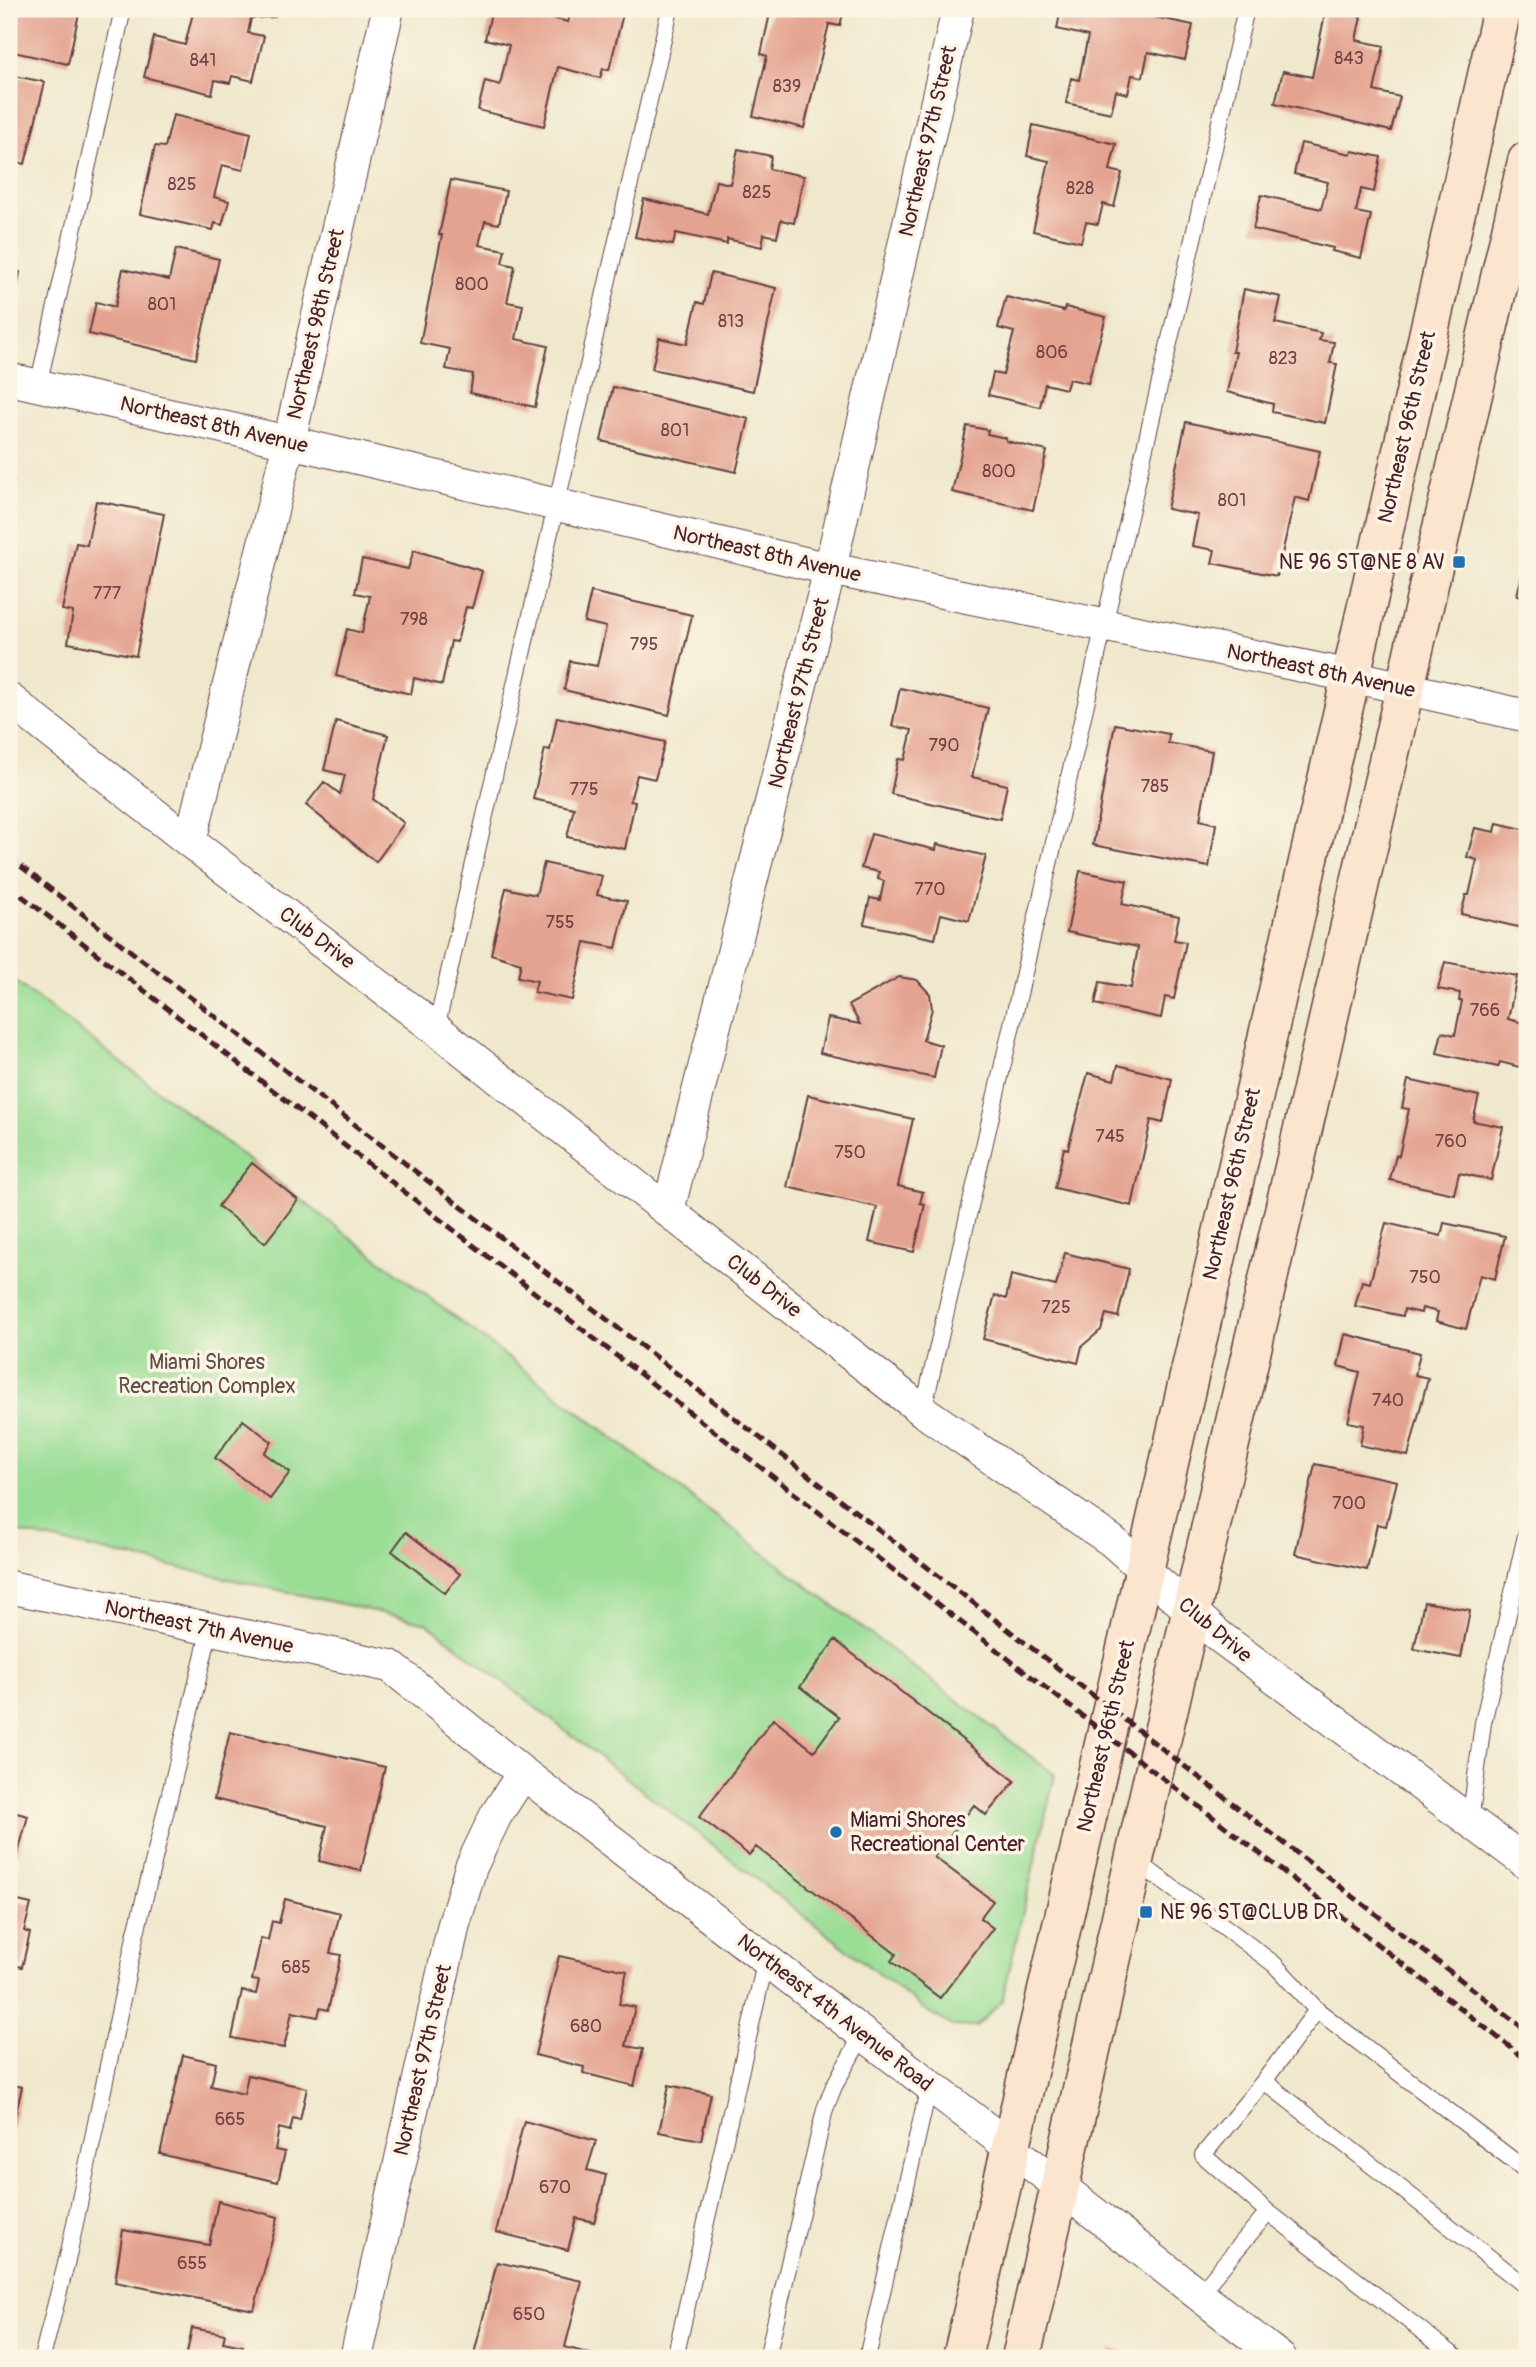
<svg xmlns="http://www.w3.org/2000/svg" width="1536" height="2367" font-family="Pangolin,sans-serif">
<rect width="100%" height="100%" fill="#fcf5e5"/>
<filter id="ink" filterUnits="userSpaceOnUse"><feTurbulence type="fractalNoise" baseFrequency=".0143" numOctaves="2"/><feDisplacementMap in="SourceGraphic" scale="14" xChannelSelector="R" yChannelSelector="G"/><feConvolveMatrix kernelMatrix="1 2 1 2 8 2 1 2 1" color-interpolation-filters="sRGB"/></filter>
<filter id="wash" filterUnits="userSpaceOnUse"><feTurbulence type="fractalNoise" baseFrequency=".00686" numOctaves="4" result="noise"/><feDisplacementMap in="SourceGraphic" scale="28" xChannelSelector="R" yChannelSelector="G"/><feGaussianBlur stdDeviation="1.57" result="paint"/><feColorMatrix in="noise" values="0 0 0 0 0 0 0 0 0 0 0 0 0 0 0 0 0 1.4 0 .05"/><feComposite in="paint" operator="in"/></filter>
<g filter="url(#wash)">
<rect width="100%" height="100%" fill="#efe8cc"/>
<path fill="#9add95" stroke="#727e60" stroke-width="2" d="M9,977L1055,1775L1002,2001L976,2027L953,2026L925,2010L427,1623L9,1530Z"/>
<g id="blocks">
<path fill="#e4a390" d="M9,9H80L68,64L9,51Z
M194,9H277L275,17L251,18L248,33L264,36L253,81L232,76L230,83L215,80L212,94L144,77L154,37L185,45Z
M492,9H515L568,22L572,9H603L623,14L609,70L603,69L600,78L558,67L544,126L478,110L485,81L500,85L509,45L485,39Z
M771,9H844L840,26L829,24L804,128L753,116L767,56L761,54Z
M1061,9H1116L1193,25L1185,60L1148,52L1143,77L1132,75L1128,94L1116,91L1111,113L1066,103L1071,78L1079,80L1088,36L1057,29Z
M1326,9L1361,17L1356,40L1384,46L1374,91L1400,97L1391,131L1275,103L1283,71L1312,77Z
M9,75L45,82L25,164L9,160Z
M173,115L251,133L243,170L222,165L214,197L229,201L222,225L215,223L213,230L140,214L155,146L165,147Z
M1033,125L1116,144L1110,170L1122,173L1114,207L1103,204L1098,224L1086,222L1081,242L1033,231L1049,161L1027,156Z
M1301,143L1351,154L1352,151L1381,157L1374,192L1361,189L1356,212L1371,215L1361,258L1332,251L1333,248L1253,229L1261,195L1321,209L1328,182L1294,174Z
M738,149L771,156L769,169L804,176L794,223L781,220L777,237L764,234L762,247L727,239V244L676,233L673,245L635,237L644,199L708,214L716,181L730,184Z
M451,180L506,191L499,224L485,221L479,245L505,250L502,263L515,266L507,302L523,305L516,339L548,346L535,407L470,393L473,374L446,369L450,349L420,343L442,235H439Z
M176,249L219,259L196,359L89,334L96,302L115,307L123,269L169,280Z
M9,270L20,272L13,309L9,308Z
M711,273L776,288L753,391L652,369L659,338L687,344L697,302L704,304Z
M1244,289L1281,297L1275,323L1321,333L1319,340L1334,342L1330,363L1337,364L1325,423L1272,412L1273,404L1227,392L1236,352H1232Z
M1006,297L1064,311L1065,307L1106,317L1088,383L1069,379L1066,389L1045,384L1040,407L988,395L993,373L1003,375L1014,332L998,328Z
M613,387L749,419L736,472L601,441Z
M1186,422L1320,451L1309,501L1295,497L1277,576L1212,563L1215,550L1192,546L1198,515L1167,509Z
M967,426L988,430L987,434L1006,438V441L1047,451L1033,510L952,492Z
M9,479L14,480L10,500L9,499Z
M96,501L164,514L136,656L68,643L73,612L62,610L76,543L87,545Z
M414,550L482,571L472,608L466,607L457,642L451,641L442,685L414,678L411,694L336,676L347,629L362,633L370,596L355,593L362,559L408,569Z
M1526,559H1527V597L1517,595Z
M591,592L692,615L669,715L564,690L570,661L597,666L606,627L584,622Z
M1526,603H1527V628L1521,626Z
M900,688L988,708L972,777L1007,785L1000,819L891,794L898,759L905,760L912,730L892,726Z
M557,717L665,742L655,779L637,775L630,801L635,802L625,849L567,837L574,808L533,799L545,749L550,750Z
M336,721L388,735L373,799L404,823L376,862L306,805L324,782L340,794L345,775L324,770Z
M1115,724L1169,734L1168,743L1212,751L1200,820L1216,824L1209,867L1093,845Z
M1497,823L1527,830L1523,863L1527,864V929L1461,914L1466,895H1469L1477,860L1467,857L1475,828L1495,832Z
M871,834L936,850L937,844L986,856L969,921L941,914L935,939L864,924L870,898L880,900L884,881L878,879L879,872L861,868Z
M544,863L602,876L597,895L627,901L616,948L585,942L572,1000L534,992L537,981L518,977L521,963L491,954L506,888L536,895Z
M1080,871L1127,881L1122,904L1179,916L1174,940L1186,942L1174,999L1165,997L1161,1018L1095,1004L1100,982L1131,988L1138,947L1067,932Z
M1445,962L1517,976L1508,1019L1527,1024V1069L1500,1062L1498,1067L1437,1053L1442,1032L1455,1035L1462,1001H1459L1460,993L1438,989Z
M899,977L917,980L930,994L932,1009L923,1040L941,1045L934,1078L820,1053L828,1018L860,1024L849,1005Z
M1118,1065L1172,1079L1163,1123L1151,1120L1132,1206L1055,1188L1064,1148L1068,1149L1088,1073L1114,1080Z
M1408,1080L1479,1096L1473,1121L1503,1127L1491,1180L1459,1173L1454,1194L1390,1180L1396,1155L1399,1156L1409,1109L1402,1108Z
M808,1095L913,1119L898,1186L923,1192L920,1203L925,1204L914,1252L869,1242L877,1207L787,1187Z
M252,1163L298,1200L265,1243L218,1206Z
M1386,1223L1441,1236L1444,1223L1505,1236L1495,1279L1480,1275L1466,1329L1436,1321L1438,1312L1422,1308L1421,1313L1404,1309L1403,1316L1355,1306L1362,1281L1370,1283Z
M1065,1253L1129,1269L1118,1317L1106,1314L1101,1330L1082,1346L1078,1363L983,1339L995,1295L1006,1299L1011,1275L1056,1286Z
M1345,1334L1420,1353L1415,1375L1428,1378L1408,1456L1360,1445L1364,1425L1348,1422L1360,1372L1338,1366Z
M243,1420L272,1442L264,1453L290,1472L270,1499L215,1458Z
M1315,1464L1397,1481L1386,1526L1377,1524L1367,1570L1295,1554Z
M406,1532L460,1574L445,1593L392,1551Z
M1424,1602L1470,1610L1461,1658L1414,1649Z
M835,1640L1015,1781L986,1815L974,1805L934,1857L993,1901L980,1918L993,1928L940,1998L891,1961L896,1954L756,1847L749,1855L699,1817L773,1719L814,1751L839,1717L800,1687Z
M230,1732L385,1767L361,1871L319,1861L327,1826L214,1799Z
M9,1811L28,1816L18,1853L9,1851Z
M9,1899L31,1904L24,1931L30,1933L22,1967L9,1964Z
M285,1899L340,1913L330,1953L341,1955L328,2010L320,2008L318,2017L292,2012L284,2048L232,2038L242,1991L256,1994L259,1981L252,1980L261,1938L268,1940L272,1921L279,1923Z
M559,1956L627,1971L619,2004L635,2007L626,2046L643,2049L634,2086L583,2073L584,2067L535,2055Z
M183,2055L216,2063L211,2086L244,2094L248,2075L307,2088L300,2120L293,2118L290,2131L279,2128L275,2150L285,2152L278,2182L160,2154Z
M9,2084L22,2087L10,2139H9Z
M669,2085L711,2094L701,2140L659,2132Z
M524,2121L596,2141L587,2170L606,2175L601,2199L594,2222L576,2218L568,2250L496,2232Z
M218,2201L278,2217L254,2310L115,2282L123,2230L209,2245Z
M497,2262L582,2281L565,2347L605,2358H473Z
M192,2328L225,2334L223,2342L243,2346L241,2358H186Z
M1111,2348L1145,2357V2358H1109Z"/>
</g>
</g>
<g filter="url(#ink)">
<use href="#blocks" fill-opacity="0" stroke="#633d43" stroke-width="2"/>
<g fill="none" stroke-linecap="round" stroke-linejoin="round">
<g stroke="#633d43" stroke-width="18">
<path id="lane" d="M38,386L123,9
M436,1029L670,9
M923,1411L1246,9
M1470,1822L1483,1723L1527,1531
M1135,1860L1274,1964L1317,2010L1527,2171
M1317,2010L1264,2081L1203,2155L1268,2212L1457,2358
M1264,2081L1527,2287
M1199,2294L1268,2212
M42,2358L69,2252L135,1937L210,1629
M675,2358L766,1959
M767,2358L825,2109L834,2086L863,2034
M867,2358L929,2086"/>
</g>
<g stroke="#633d43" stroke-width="34">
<path id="street" d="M9,379L289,442L830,569L1351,676L1527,716
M9,699L190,842L436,1029L923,1411L1112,1541L1220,1637L1527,1863
M190,842L289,442L388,9
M668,1211L830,569L958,9
M9,1587L390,1666L523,1773L971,2117L1280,2358
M356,2358L454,1924L471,1867L496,1815L523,1773"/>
</g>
<g stroke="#633d43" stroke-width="41">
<path id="secondary" d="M962,2358L1351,676L1502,9
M1021,2358L1154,1772L1527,161"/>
</g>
<use href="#lane" stroke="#fff" stroke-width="16"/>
<use href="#street" stroke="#fff" stroke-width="32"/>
<use href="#secondary" stroke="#fbe5cf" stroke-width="38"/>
<path stroke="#4a1f2b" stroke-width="5" stroke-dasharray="10 5" stroke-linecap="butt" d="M9,857L1527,2031
M9,886L1527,2060"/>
</g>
</g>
<g fill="#1f6fb2" stroke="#fcf5e5" stroke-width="2.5">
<rect x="1452" y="555" width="14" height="14" rx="3.5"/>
<circle cx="836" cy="1832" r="7"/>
<rect x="1139" y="1905" width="14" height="14" rx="3.5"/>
</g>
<g text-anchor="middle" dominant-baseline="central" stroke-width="7" stroke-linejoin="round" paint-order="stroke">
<g font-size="18" fill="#704044">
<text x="1349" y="58">843</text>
<text x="203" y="60">841</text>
<text x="787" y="86">839</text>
<text x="182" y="184">825</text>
<text x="1080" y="188">828</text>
<text x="757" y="192">825</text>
<text x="472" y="284">800</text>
<text x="162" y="304">801</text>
<text x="731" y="321">813</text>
<text x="1052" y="352">806</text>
<text x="1283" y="358">823</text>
<text x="675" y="430">801</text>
<text x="999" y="471">800</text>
<text x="1232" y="500">801</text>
<text x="107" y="593">777</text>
<text x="414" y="619">798</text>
<text x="644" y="644">795</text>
<text x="944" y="745">790</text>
<text x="1155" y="786">785</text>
<text x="584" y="789">775</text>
<text x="930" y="889">770</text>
<text x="560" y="922">755</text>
<text x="1485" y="1010">766</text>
<text x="1110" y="1136">745</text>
<text x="1451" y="1141">760</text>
<text x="850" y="1152">750</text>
<text x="1425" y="1277">750</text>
<text x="1056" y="1307">725</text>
<text x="1388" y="1400">740</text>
<text x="1349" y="1503">700</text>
<text x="296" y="1967">685</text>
<text x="586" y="2026">680</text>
<text x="230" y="2119">665</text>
<text x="555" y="2187">670</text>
<text x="192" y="2263">655</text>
<text x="529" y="2314">650</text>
</g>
<g font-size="21" fill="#4a1f2b" stroke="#fcf5e5">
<text transform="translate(928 141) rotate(-77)">Northeast 97th Street</text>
<text transform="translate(316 324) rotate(-77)">Northeast 98th Street</text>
<text transform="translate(214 425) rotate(13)">Northeast 8th Avenue</text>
<text transform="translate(1407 427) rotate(-77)">Northeast 96th Street</text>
<text transform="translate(767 554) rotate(13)">Northeast 8th Avenue</text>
<text transform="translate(1321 671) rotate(12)">Northeast 8th Avenue</text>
<text transform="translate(799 693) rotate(-76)">Northeast 97th Street</text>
<text transform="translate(317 938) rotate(37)">Club Drive</text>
<text transform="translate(1232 1184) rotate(-77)">Northeast 96th Street</text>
<text transform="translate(764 1286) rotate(38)">Club Drive</text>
<text transform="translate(199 1627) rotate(12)">Northeast 7th Avenue</text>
<text transform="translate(1215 1630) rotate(40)">Club Drive</text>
<text transform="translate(1106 1736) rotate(-77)">Northeast 96th Street</text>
<text transform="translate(835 2013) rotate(38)">Northeast 4th Avenue Road</text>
<text transform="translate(423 2060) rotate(-77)">Northeast 97th Street</text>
</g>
<g font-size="21" fill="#4a1f2b" stroke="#fcf5e5" text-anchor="start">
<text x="1445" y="562" text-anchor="end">NE 96 ST@NE 8 AV</text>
<text x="850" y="1820">Miami Shores<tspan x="850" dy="24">Recreational Center</tspan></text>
<text x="1160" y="1912">NE 96 ST@CLUB DR</text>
</g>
<g font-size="21" fill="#5e4e46" stroke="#fcf5e5">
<text x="207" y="1362">Miami Shores<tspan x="207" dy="24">Recreation Complex</tspan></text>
</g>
</g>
<rect width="1536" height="2367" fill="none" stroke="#fcf5e5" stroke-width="35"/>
</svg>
